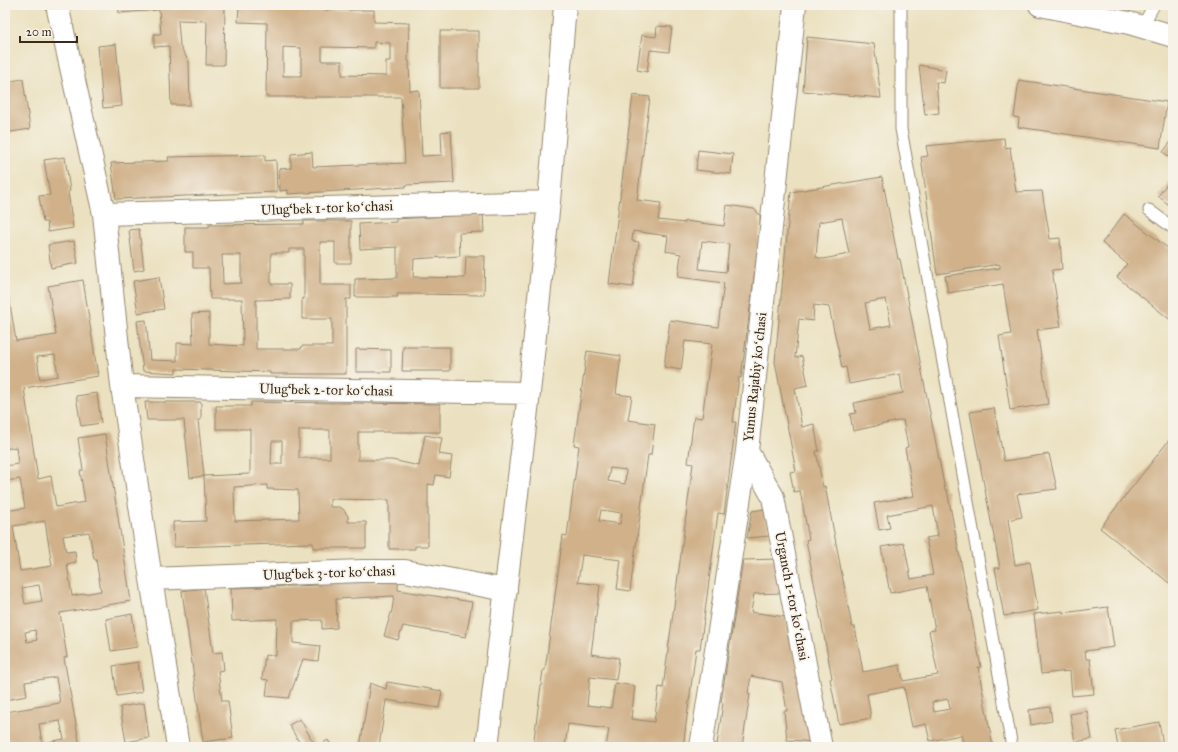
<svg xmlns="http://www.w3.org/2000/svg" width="1178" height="752" font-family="'IM FELL Great Primer',serif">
<rect width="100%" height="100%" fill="#f7f3e8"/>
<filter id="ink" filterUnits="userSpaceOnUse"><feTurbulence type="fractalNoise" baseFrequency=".025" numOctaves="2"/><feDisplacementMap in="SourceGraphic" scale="8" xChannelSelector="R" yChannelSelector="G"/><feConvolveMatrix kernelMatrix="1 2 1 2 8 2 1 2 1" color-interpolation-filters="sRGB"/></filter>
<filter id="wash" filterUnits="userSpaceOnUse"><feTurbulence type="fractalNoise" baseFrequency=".012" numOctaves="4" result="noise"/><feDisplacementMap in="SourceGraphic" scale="16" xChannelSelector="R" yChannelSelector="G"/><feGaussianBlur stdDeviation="0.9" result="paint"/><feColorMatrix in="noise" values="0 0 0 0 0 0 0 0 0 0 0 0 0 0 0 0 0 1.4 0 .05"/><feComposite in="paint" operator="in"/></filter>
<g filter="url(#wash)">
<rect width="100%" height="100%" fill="#ebe1c0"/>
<g id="blocks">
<path fill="#d0b18a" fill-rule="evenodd" d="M118,5H225L224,65H206L207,21L178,20L180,46L189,62L190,105H171L169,46L154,47V34H161L159,10L119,13Z
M239,5H323V10H374V22L409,23L408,61H409L410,91L419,90L422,156L442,155L441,132L451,131L454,183L406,185V187L288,194V190L280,191L279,169L291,168V154L312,152L313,167L405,163L401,97H266L267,23L238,22ZM374,42L390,43V61H386V76L342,75V61H322V47L374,48ZM283,47L301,48V76H283Z
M657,26L672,27L669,52L650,50L647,72L637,70L642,35L656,37Z
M440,31H479V88H440Z
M807,37L874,44L881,98L803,91Z
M116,44L122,106L103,108L98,46Z
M919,65L946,70L944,83L936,82L939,113L925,115Z
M23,79L30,129L5,133V82Z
M1019,80L1167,102L1160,148L1018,127L1019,118L1014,117Z
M633,95L650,97L637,200L661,203L658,220L685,223V221L724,226L727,205L754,209L760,215V230L741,378L739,377L733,422H736L724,514L718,513L700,649H696L683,747H606L609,729L568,724L565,747H533L543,670H545L563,535L567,536L579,446L574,445L587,351L621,356L616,394L632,396L628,420L655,424L651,455H648L630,591L617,589L621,560L582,555L578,582L600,585L591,654L619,658L616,680L590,677L587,705L611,708L615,683L635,686L631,719L654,722L659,687L663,688L693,464L688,463L694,417L702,418L712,344L685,341L681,370L664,367L670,320L718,327L724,283L678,277L681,254L666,251L668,236L633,231L632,241L639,242L633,287L609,284ZM702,241L729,244L726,272L699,269ZM610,468L626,470L625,484L608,481ZM601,510L622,513L620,524L599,521Z
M1004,138L1005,148L1010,147L1016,192L1042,191L1050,239L1060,238L1062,269L1052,270L1061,327L1037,330L1048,404L1010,410L999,336L1011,334L1003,284L948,293L945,276L1000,268V264L937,274L921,157L928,156L926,146Z
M1173,139V160L1163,152Z
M698,150L733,154L731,174L696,170Z
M265,155V161L276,160L277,192L116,199L111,163L169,161L168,157Z
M65,157L70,191L68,192L73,228L48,232L47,222H43L39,196L50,195L44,160Z
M1173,176V208L1158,196Z
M882,177L898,259H900L945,490H947L981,667H978L993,747H964L961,735L930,741L926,724L912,727L904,687L867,694L871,718L839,724L830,679L832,678L806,540L809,539L800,491L794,492L790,472L796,471L775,362L791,192ZM842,218L849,254L823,259L816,257L819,222ZM886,299L891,325L870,329L865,303ZM814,305L829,307L842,368L846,367L849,384L900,374L903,393L854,403L856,413L850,414L853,431L903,420L908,447L905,448L914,496L874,503L879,530L890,528L887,515L933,506L938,536L926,538L933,575L911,579L904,543L881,547L890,593L927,586L935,630L929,631L938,675L903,681L900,665L863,672L855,627H852L825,486L823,487L816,451H819L814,424L802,427L795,388L808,385L802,356L795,358L799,319L813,321ZM948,699L950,709L934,712L932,702Z
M483,214L484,232L459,233L460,256L414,259L413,277L465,278L466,256H485L484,295L413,294H397L398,297H355V279L397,278V247L360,249L359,224L396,222V219Z
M1124,214L1173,252V322L1117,277L1127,264L1102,243Z
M304,221H351V263H335V242H320V285H351V299H346V374H270V372L176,369V373L143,371L137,321L146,320L150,360L177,361V343L193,344L192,314L209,313V344L243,346L242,299H210L209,268H193V252H185V227H209V225L304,224ZM289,249H304V299H302V319H332V346H302L301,349H256V300L290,299V284H271V253H289ZM222,255H241V283L223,284Z
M139,229L144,269L134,271L129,230Z
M74,241L78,263L51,268L48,245Z
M159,277L164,309L138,313L133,281Z
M83,280L98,376L24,388L38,479L51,476L56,507L85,502L80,471L83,470L78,438L105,434L131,601L60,613L67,657L64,658L80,747H5V712L60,703L56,677L25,682L27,696L5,700V511L25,508L20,479L5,481V466L18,464L16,447L5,449V418H7L5,409V376H6L5,298H9L16,341L56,335L48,286ZM55,355L58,376L40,379L37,357ZM45,521L52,566L20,571L13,526ZM89,532L94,559H96L101,591L72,596L67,564L76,562L75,551L66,552L63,536ZM39,585L42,601L25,604L22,588ZM35,630L37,640L27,642L25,632ZM60,721L64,739L42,743L39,724Z
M403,347H450V371H402Z
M356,349L391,350V372H356Z
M97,393L101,423L81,426L76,396Z
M145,402H201V420H198L204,476L190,478L184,420H147Z
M251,402L440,404V432H358V460H392L419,466L425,435L442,438L439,454L452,456L449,477L436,475L434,485L428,484V546H415V549H389V500L330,499V507H339L343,509L348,516V522H366V548H313V543L174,547L173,522L206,521L204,476L250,474V429H216V406H251ZM299,430H330V458H299ZM272,441H282V464H271ZM267,485V489L298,490L299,519L235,521L234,487Z
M994,408L1004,461L1049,454L1057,489L1017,494L1022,517L1008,520L1015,565L1030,562L1038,610L1004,616L995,568H1000L970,412Z
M1173,435V586L1100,528Z
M765,509L770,536L747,538L752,511Z
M779,559L781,593L754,594L751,612L786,617L816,742L787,740L784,711H787L782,682L751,676L748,693L750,694L742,747H710L711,744L717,745L723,703L721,702L743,560Z
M398,580V590L472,602L466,637L403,626L398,640L384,636L392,610L394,596L336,599L337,628L322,629V620L293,621V643L320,646L318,661L303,659L289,698L266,696L268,680L262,679L265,655L276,656L277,619L232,621L231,588L321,585V583Z
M204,588L213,653L222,652L224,670L218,671L222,701H228L233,738L203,742L182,591Z
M1108,607L1114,647L1085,651L1086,659H1090L1094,694L1072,696L1070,671L1041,674L1034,614L1063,611V613Z
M132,614L137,647L111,651L106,619Z
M138,662L142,692L117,696L113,666Z
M387,682L442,691L439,708L386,700L379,747H360L370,683L386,689Z
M144,703L149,738L126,742L120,707Z
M1050,707L1052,721L1031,725L1029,710Z
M1087,711L1092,739L1075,742L1070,714Z
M300,719L316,747H302L289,725Z
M1159,722L1163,745L1173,743V747H1118L1115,730Z
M328,740L332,747H316Z"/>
</g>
</g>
<g filter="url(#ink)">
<use href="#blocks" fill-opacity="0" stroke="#93866f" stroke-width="1"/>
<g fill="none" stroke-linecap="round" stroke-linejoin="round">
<g stroke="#93866f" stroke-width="13">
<path id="service" d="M901,5V129L1012,747
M1142,27L1154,5
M1149,210L1173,228"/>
</g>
<g stroke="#93866f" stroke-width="24">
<path id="minor" d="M57,5L104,214L122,386L151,579L178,747
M104,214L549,202
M122,386L529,393
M747,451L773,497L821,747
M151,579L362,571H405L506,590
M487,747L529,393L549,202L565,5
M701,747L747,451L795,5"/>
</g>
<g stroke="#93866f" stroke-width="24">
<path id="secondary" d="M1040,5L1129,23L1173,36"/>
</g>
<use href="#service" stroke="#fff" stroke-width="11"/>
<use href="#minor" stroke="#fff" stroke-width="22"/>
<use href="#secondary" stroke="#fff" stroke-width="22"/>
</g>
</g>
<g text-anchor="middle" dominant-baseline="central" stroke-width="3.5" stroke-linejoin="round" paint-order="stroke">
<g font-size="14" fill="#3b2a1e" stroke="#f7f3e8">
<text transform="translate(327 208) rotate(-2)">Ulug‘bek 1-tor koʻchasi</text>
<text transform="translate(755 377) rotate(-84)">Yunus Rajabiy koʻchasi</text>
<text transform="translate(326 390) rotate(1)">Ulug‘bek 2-tor koʻchasi</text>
<text transform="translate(329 573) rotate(-2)">Ulug‘bek 3-tor koʻchasi</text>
<text transform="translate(792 596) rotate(79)">Urganch 1-tor koʻchasi</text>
</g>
</g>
<rect width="1178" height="752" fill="none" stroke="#f7f3e8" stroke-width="20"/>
<path d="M20 36v6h57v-6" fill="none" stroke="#3b2a1e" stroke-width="2"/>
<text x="26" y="36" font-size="12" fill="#3b2a1e" stroke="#f7f3e8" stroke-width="3" paint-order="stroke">20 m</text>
</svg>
